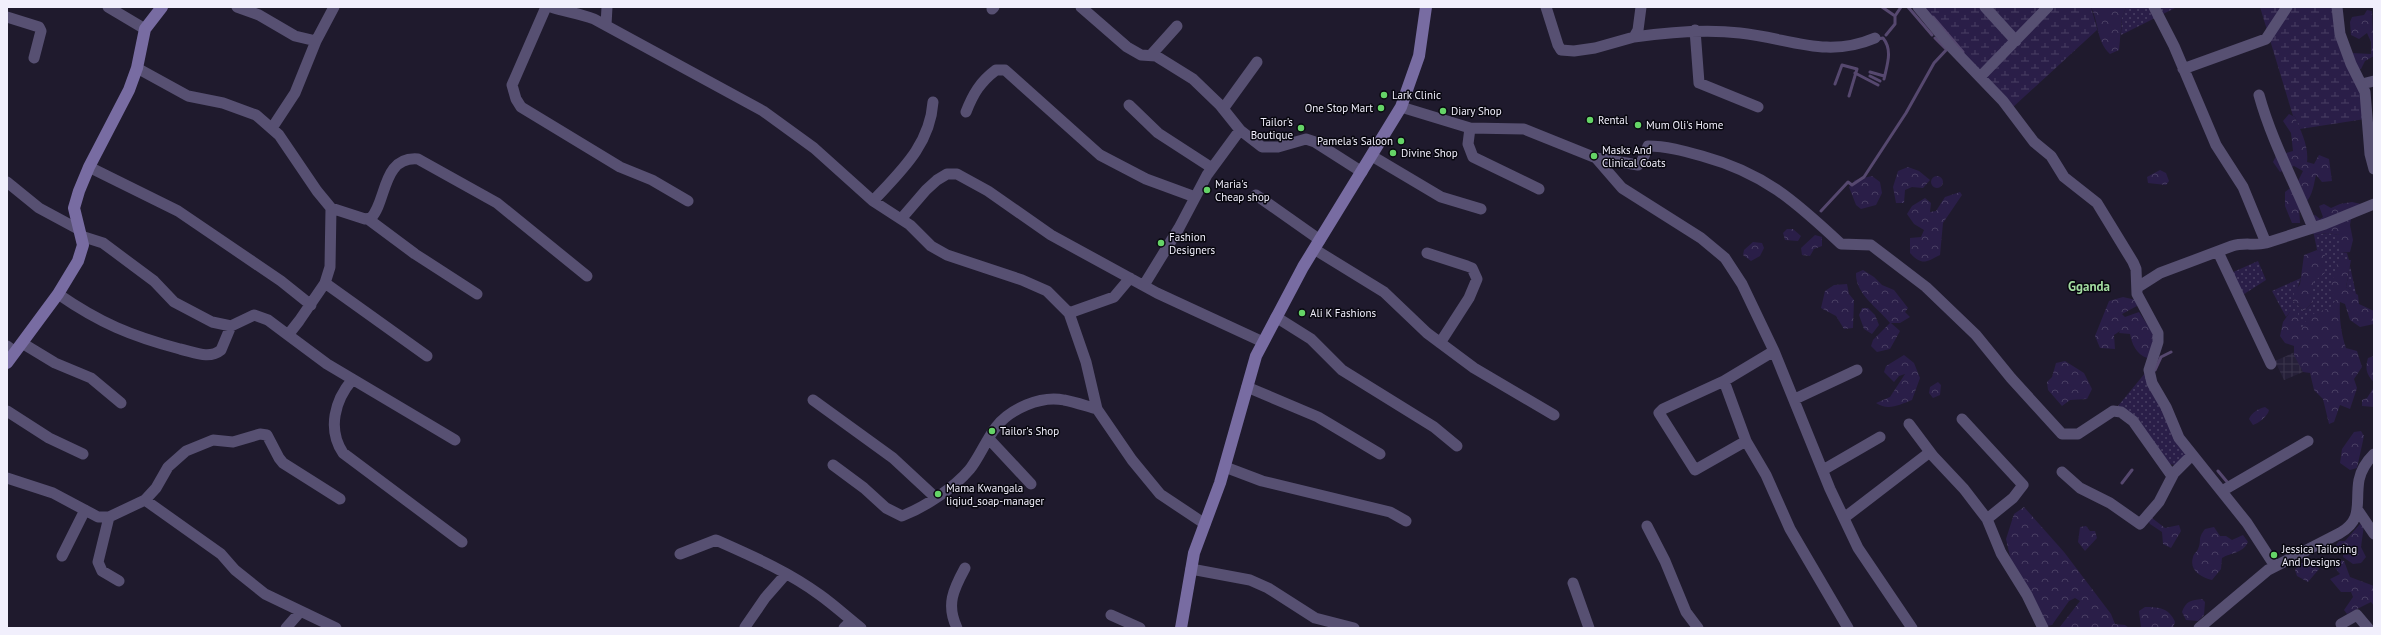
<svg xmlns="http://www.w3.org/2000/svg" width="2381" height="635" font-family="'PT Sans',sans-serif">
<defs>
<pattern id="industrial-grid" width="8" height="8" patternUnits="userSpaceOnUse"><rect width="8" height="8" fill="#262039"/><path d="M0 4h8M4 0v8" fill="none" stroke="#3b364d"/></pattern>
<pattern id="green-dots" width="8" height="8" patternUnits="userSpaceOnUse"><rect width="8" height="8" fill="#2a1e48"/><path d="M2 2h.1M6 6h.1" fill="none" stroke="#493f63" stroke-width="1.8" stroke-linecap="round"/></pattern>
<pattern id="forest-crowns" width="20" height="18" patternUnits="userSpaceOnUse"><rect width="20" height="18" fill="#2a1e48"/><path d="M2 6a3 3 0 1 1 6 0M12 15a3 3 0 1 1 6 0" fill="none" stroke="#493f63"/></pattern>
<pattern id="wetland-marsh" width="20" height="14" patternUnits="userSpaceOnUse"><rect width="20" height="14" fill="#2a1e48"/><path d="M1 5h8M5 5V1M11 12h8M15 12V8" fill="none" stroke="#493f63"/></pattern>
</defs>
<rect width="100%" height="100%" fill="#1f1a2d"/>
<path fill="url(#industrial-grid)" d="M2295,352L2303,372L2284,380L2275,361Z"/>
<path fill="url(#green-dots)" d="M2126,7H2177L2121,35L2122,18Z
M2327,233L2340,235L2341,253H2347L2349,260H2338L2336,300L2329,310L2320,311L2300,331L2290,312L2286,317L2272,291L2301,278L2293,301L2304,311L2313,302V282L2325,256L2317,250L2314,235Z
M2258,261L2266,280L2241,296L2231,273Z
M2350,266L2356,294L2346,287Z
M2150,367L2190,452L2175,465L2169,464L2118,406Z"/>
<path fill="url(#forest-crowns)" d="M2091,7H2126L2122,18L2119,50L2110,54C2096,41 2099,23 2091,7Z
M2367,10L2372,11L2374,56L2365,61L2361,69L2358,70L2352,53L2371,54V42L2367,33L2359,39L2351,35L2350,22L2352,17L2364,15Z
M2289,114L2295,117C2301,131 2309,147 2307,162L2314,164L2319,155L2329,159L2332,181L2322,182L2316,175C2313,188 2312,201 2299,207L2300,223H2292L2285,206V192L2297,183L2303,171L2294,166L2280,172L2273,162L2276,156L2293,151L2291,133L2283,121Z
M1908,167L1919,171L1930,180L1923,188L1912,187L1905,190L1904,203H1896L1893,187L1898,171Z
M2160,170L2166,173L2169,181L2166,185L2148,183L2147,177Z
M1931 182a6 6 0 1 1 12 0a6 6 0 1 1-12 0Z
M1872,176L1880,182L1882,193L1876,205L1861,209L1856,205L1849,187L1855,180Z
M1960,192L1962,195L1943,223L1940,255C1926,262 1922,266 1910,253V238L1921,237L1924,230L1914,224L1907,214L1912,206L1925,198L1931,203L1930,212L1936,211L1945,197Z
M2352,202L2361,204L2351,219L2350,225L2353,240L2350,252L2341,253L2338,247L2340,235L2327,233L2314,235L2309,222L2310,217L2315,215L2320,219L2323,217L2319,206L2324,204L2331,208L2340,204Z
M1787,229H1793L1801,236L1798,241L1785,240L1783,233Z
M1815,235L1822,237V246L1814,249L1810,256L1802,255L1801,248Z
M1753,242L1762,243L1764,248L1760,256L1751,261L1743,255L1744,250Z
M2317,250L2325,255V273L2313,282V302L2304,311L2293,301L2294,293L2300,284L2304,255Z
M2338,260H2351L2346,287L2358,295L2359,304L2374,311V324L2360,327L2350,320L2345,304L2340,302C2339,316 2341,334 2346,348L2357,351L2362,367L2354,379L2357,388L2350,409L2340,405L2334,422L2329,424L2323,399L2314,390L2310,373L2303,372L2294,355V346L2285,343L2280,336L2283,322L2290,312L2298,313L2301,330C2306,317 2314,311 2329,309L2336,300L2330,289Z
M1863,270L1874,277L1882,285L1894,290L1908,308L1905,312L1910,317L1900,323H1891L1900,331L1890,349L1877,352L1871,346L1873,340L1890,323C1878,308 1855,294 1856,273Z
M1847,284L1849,294L1854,300L1853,328L1844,329L1836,316L1821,308L1825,291L1834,285Z
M2123,297L2136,300L2137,306L2122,314L2125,317L2139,312L2157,339L2147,358C2136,354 2132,344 2130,334L2119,333L2120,331L2114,335L2115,349L2100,348L2095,336L2109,301Z
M1862,308H1868L1875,315L1879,325L1872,334L1864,329L1859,315Z
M1904,355L1914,363L1920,378L1912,400C1899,405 1888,411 1876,403L1890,397L1905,374L1899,376L1894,382L1884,372L1886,366Z
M2374,356V382C2366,374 2365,368 2368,358Z
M2065,361L2084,373L2092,389L2087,399L2070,400L2062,406L2048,390L2047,382L2052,377L2056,363Z
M1938,382L1941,385L1940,395L1933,398L1929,393L1930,387Z
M2374,387V407L2362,406V400L2367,398Z
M2265,407L2269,410C2268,416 2259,423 2253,425L2249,419C2252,412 2258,409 2265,407Z
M2361,431L2364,436L2357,468L2350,470L2340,463L2342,449L2354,432Z
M2024,507L2064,552L2111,614L2115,624L2125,625L2129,628H2059L2080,601L2075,598L2069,601L2052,625L2043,627L2015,578L2006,539L2014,514Z
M2152,518L2165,528L2179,525L2181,531L2171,548L2163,544L2162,532L2150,524L2148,520Z
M2360,524L2364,525L2361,547L2366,557L2361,563L2353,564L2343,557V552L2338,551L2336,545L2339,541H2345Z
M2086,526L2090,531H2095L2097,538L2085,551L2078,542L2080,527Z
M2214,527L2220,536H2226L2232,540L2243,535L2248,542C2242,554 2232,552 2222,558L2221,569L2212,580C2200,577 2189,570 2193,557C2194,553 2197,552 2198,549C2202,541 2197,539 2205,529Z
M2338,560L2344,561L2350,577L2374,586V606L2371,602L2347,614L2344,610L2353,597L2351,592H2341L2330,579L2340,574L2332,564Z
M2306,562L2317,563L2319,569L2308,582L2297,576L2295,570L2299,564Z
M2202,599L2205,602L2204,615L2198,621L2186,620L2182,612C2186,601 2191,600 2202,599Z
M2145,607C2159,607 2169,608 2175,622L2173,628H2141L2139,611Z"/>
<path fill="url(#wetland-marsh)" d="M1922,7H2091L2098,32L2097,30L2012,108Z
M2260,7H2336L2358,80L2365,119L2300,129L2295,117L2293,116Z"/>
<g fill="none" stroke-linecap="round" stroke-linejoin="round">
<path stroke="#56486f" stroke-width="3" d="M1882,7L1895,16
M1908,7L1932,35
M1933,17L1963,52
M1886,35L1895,24V16L1901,7
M1935,38L1945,48
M1878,39L1883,38C1893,50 1887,65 1884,79
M1870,72L1884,76
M1855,73L1878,85
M1870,76L1880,81
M1835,84L1842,65L1857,69L1849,96
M1821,211L1848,182L1852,185L1864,177L1906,113L1934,63L1949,47
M2155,370L2161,357L2171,352
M2218,471L2228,483
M2122,483L2132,470"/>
<path stroke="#575072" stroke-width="11" d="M108,7L145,29
M237,7L259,15L295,36L316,41L334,7
M546,7L512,85L516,99L521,107L620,167L652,180L688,201
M551,7C566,12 579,13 594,19L763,111L814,148L873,201L910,225L931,246L947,255L1022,280L1047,291L1069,313L1086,362L1097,409L1132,460L1160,494L1205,524
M1081,7L1127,47L1141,55L1156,56L1193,79L1220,105L1240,130L1262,147H1278L1306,139L1315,142L1362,172
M1546,7L1558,45L1561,50L1574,51L1595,48L1634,37L1638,30L1641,7
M1918,7L1952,48L2003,101L2034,142L2051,156L2064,177L2097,203L2133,262L2136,269L2137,294L2158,333V342L2149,370L2152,383L2166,407L2179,438L2247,523L2275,566
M1985,7L2016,41
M2154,7L2174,46L2216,145L2243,187L2266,243
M2337,7L2340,34L2351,64L2365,92L2370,154L2374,169
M992,9L994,7
M7,17L39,27L41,31L34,58
M606,25L607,7
M1695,30L1699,83L1758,107
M1634,37C1670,32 1705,29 1740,33C1789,38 1826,59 1875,38
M1151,55L1177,26
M137,68L188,96L223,103L256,115L279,135L317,191L331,208L330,267L325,283L299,321L288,335L327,364L455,440
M2183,69L2266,39L2287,7
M1980,77L2048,7
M2362,84L2374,81
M2259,95C2272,142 2295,183 2313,228
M1129,105L1158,133L1212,168
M1401,107L1470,128L1524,129L1596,158L1622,188L1701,238L1725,258L1742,284L1774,351L1830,489L1858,548L1912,628
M1223,109L1257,62
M966,112C973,94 980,82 996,70H1005L1100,155L1146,179L1195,197
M272,128L295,93L316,41
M1470,128L1468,144L1473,157L1539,189
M1372,156L1441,197L1481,209
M1596,158L1638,165L1642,161L1648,146C1666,146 1684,151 1702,156C1764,173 1795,201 1841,244L1871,245L1926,287L1976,335L2011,378L2062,434H2078L2113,411L2121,412L2133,421L2172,476
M89,167L178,211L281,281L311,305
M7,182L39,208L78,229
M1256,195L1320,240
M873,201C901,171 930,145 933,102
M331,208L365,219L371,218C387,201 382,156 418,159L497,203L587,276
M368,219L415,254L477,294
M901,219L926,190L937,180L947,174H957L988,191L1051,235L1157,293L1263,342
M81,236L103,243L154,281L174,302L212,322L231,326L254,315L268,320L288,335
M1314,249L1384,292L1427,333L1474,368L1554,415
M2218,252L2271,364
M1427,253L1467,266L1472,268L1477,279L1469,298L1440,343
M325,283L427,356
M1144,285L1179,228L1207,175L1240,130
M2138,287L2160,273L2232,246C2244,242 2254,246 2266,243L2325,224L2374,204
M58,294C100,323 131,336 180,349C194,352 209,360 221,350L231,326
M1069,313L1114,297L1130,278
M1276,317L1311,339L1342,370L1434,427L1457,446
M22,343L55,363L91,378L121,403
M7,346L15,352
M352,380C335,400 327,429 343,453L462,542
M1724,381L1746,441L1766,475L1790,529L1848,628
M1247,387L1318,417L1380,454
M1795,399L1857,370
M813,400L893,458L935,497
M7,411L49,438L83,454
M1962,419L2023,485L2013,498L1987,519
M1909,424L1933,456L1964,489L1987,519L2001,553L2027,595L2043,628
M989,439L1031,484
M1746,441L1695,470L1659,413L1663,409L1724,381L1774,351
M833,465L864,488L886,508L902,516C925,507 954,488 970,469C980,456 986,440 996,427C1010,409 1041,395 1064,400C1075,402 1086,406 1097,409
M1225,467L1262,481L1390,512L1406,521
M1823,470L1880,437
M2062,472L2080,488L2110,503L2140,524L2159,502L2174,473L2192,455
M7,478L53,493L98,517H109L145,500L221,554L235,570L265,594L336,628
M2222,491L2308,441
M145,500L156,488L168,467L186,451L213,440L233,442L260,434L267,435L279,458L283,463L340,499
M2357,509L2374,534
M109,517L98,562L102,571L119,581
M1844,518L1930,452
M1647,526L1665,561L1686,612L1698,628
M680,554L716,540C752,556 789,572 820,595C834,605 847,617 861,628
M62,556L85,510
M1191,569L1250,580L1268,588L1315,618L1354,628
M1573,583L1589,628
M1111,615L1140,628
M2341,624L2357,615L2368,628
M745,627L765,598L786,574
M286,628L300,612
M844,628L851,621
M957,628C946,605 953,590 965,568
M2199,628L2268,570L2340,533C2364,519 2355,503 2359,480C2361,470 2367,461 2374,454"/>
<path stroke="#786ca2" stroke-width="12" d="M7,363L58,294L78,261L83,245L74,208L79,191L89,167L129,90L137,68L145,29L162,7
M1181,628L1194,553L1220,483L1256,356L1303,267L1401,107L1419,56L1426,7"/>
</g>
<g fill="#65d467" stroke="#08070f" stroke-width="1.5">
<circle cx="1384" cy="95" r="4"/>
<circle cx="1381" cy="108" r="4"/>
<circle cx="1443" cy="111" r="4"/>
<circle cx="1590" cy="120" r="4"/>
<circle cx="1638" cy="125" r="4"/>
<circle cx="1301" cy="128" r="4"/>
<circle cx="1401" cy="141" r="4"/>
<circle cx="1393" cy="153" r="4"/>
<circle cx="1594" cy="156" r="4"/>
<circle cx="1207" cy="190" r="4"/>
<circle cx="1161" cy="243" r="4"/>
<circle cx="1302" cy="313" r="4"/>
<circle cx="992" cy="431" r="4"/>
<circle cx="938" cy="494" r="4"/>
<circle cx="2274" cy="555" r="4"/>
</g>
<g text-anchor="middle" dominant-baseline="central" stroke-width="3" stroke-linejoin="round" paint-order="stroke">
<g font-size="11" fill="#f1effc" stroke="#08070f" text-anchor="start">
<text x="1392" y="95">Lark Clinic</text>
<text x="1373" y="108" text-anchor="end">One Stop Mart</text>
<text x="1451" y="111">Diary Shop</text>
<text x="1598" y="120">Rental</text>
<text x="1293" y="122" text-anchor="end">Tailor's<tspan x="1293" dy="13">Boutique</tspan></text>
<text x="1646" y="125">Mum Oli's Home</text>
<text x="1393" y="141" text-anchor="end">Pamela's Saloon</text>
<text x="1602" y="150">Masks And<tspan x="1602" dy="13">Clinical Coats</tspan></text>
<text x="1401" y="153">Divine Shop</text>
<text x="1215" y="184">Maria's<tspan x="1215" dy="13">Cheap shop</tspan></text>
<text x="1169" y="237">Fashion<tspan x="1169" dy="13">Designers</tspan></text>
<text x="1310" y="313">Ali K Fashions</text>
<text x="1000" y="431">Tailor's Shop</text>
<text x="946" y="488">Mama Kwangala<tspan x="946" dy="13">liqiud_soap-manager</tspan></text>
<text x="2282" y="549">Jessica Tailoring<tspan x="2282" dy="13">And Designs</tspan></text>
</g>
<g font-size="13" font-weight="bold" fill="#a3dca1" stroke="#08070f">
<text x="2089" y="286">Gganda</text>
</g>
</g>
<rect width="2381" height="635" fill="none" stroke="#f1effc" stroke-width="16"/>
</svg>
